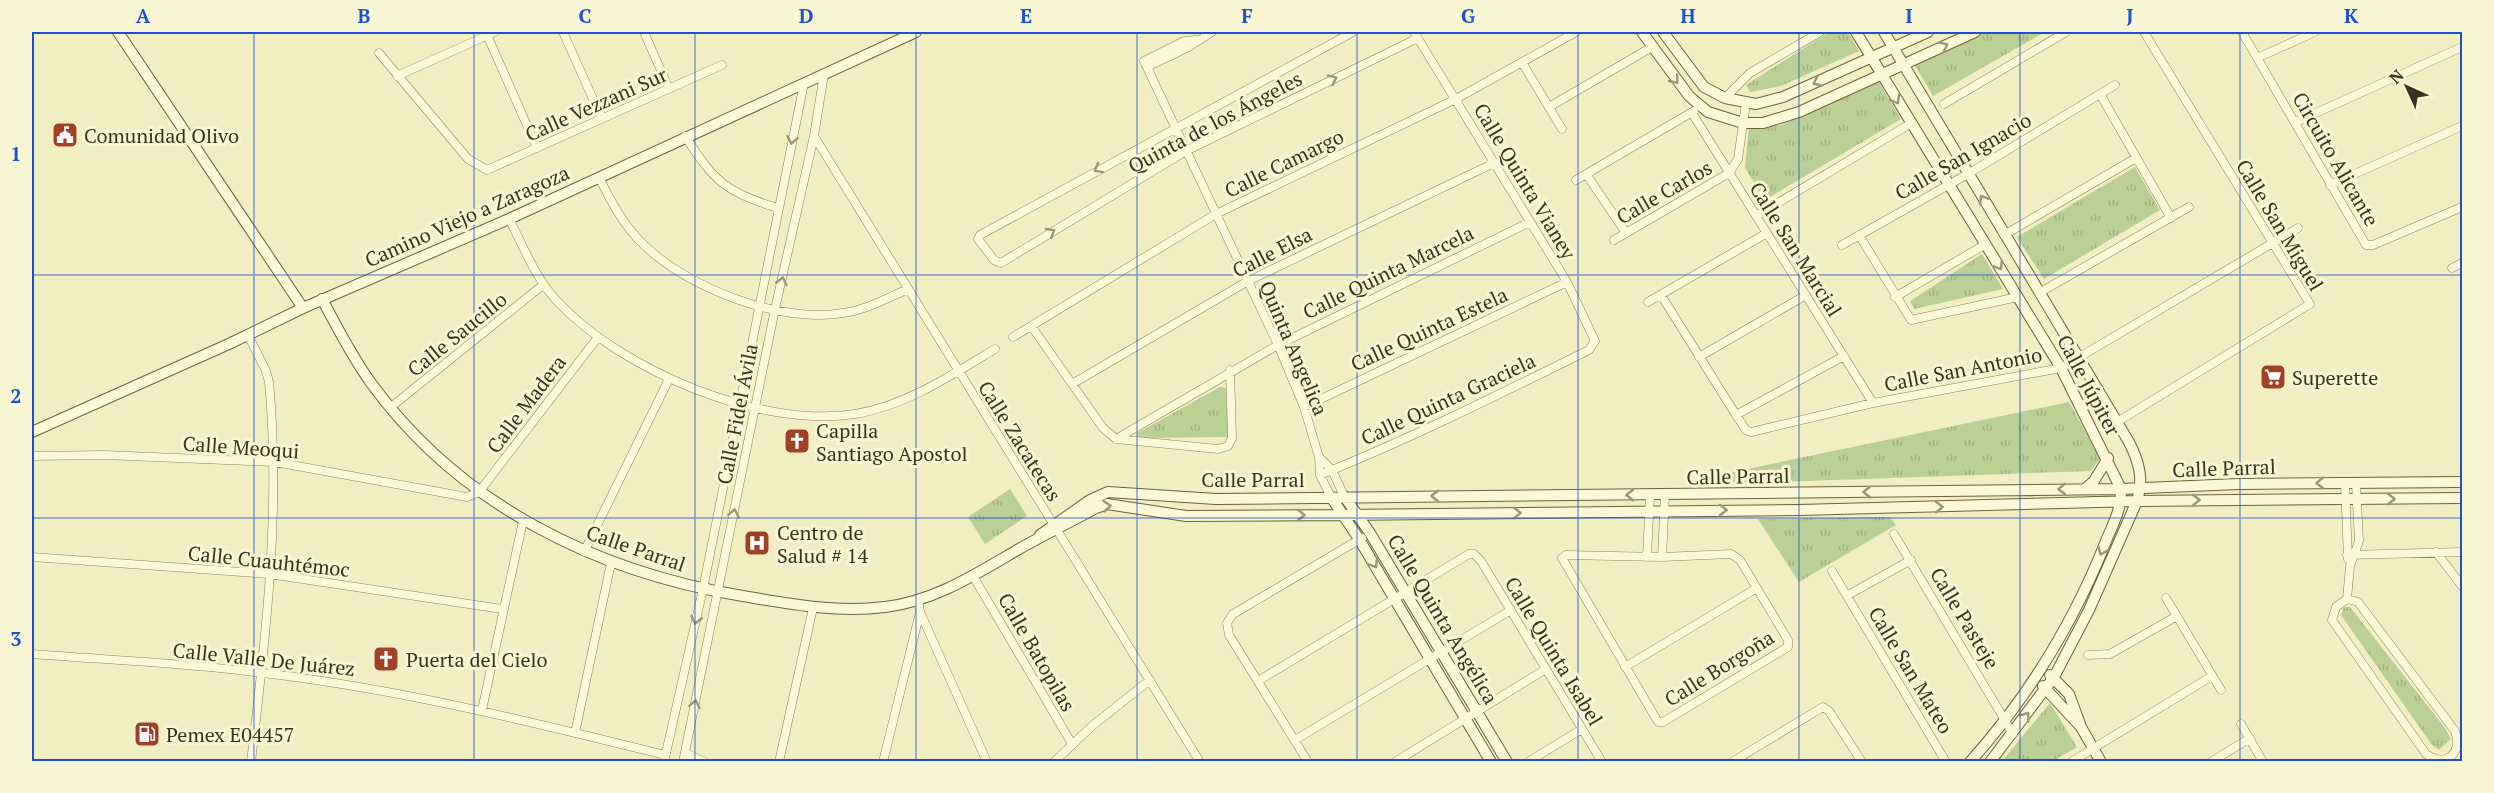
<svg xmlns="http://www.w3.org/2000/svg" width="2494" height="793" font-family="'PT Serif',serif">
<defs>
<pattern id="park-tufts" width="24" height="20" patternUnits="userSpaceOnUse" patternTransform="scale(1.5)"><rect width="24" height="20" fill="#bad094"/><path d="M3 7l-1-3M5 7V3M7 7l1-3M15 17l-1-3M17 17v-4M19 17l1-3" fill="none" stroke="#a1b37f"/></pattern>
</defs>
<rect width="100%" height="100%" fill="#f1efc1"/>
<path fill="url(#park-tufts)" d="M1829,32H1848L1859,51L1781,86L1750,92L1746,85Z
M1984,32H2045L1933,96L1914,64Z
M1878,81L1901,119L1765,200L1745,168L1749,127L1781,125Z
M2135,167L2160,210L2044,279L2017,237Z
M1982,254L2003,289L1914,309L1910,301Z
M1220,387L1226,388L1228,437L1140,438L1137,433Z
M2069,402L2100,458L2091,471L1723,484V474Z
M1010,489L1027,516L985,544L968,517Z
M1890,517L1896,525L1799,582L1758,519Z
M2344,607H2350L2445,728L2451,739L2439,750L2432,745L2341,615Z
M2050,703L2077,747L2053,761H2002Z"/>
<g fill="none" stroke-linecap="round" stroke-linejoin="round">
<g stroke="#8c8057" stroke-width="9">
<path id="street" d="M563,32L602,119
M644,32L669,89
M1353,32L980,235L978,239L994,260L1001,263L1186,151L1418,38
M2242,32L2366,245H2373L2462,207
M487,35L537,148
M1196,40L1184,41L1144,61L1278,345L1304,407L1319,457L1320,475L1331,497
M379,53L468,159L487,170L722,65
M2257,58L2315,32
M1523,64L1562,129
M1147,67L1187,48L1212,32
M397,76L495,32
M2100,94L2171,218
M1725,98L1750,73L1820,32
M1944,104L2066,32
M1549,107L1652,47
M1692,113L1873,403
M2296,122L2462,47
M685,136C714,181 726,193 778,208
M814,136L1200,762
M1586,174L1626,233
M599,177C611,202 624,226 644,245C688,288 781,324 843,313C866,310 887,298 908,289
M1576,180L1694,111
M2330,185L2462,126
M1756,216L1910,124
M509,219C524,247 535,278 557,301C621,370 761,429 855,414C905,406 952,375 995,349
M1859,235L1911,320L2018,297
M2004,235L2136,158
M1614,240L1729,173L1738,159L1746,103
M1842,245L1968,174L2115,85
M2452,268L2462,263
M2039,293L2189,207
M1661,295L1736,415L1746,430L1751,432L1873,403L2061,368L2298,228
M1895,297L1986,244
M1648,302L1767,233
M1032,327L1103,428L1116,439L1218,449L1228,446L1232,438L1230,370
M248,335L266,371L269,382C281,508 266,636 251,762
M1013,337L1216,214L1456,99L1576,32
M1699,357L1806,295
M1072,384L1248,281L1494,163
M391,407L543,285
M1304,407L1567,282
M1736,415L1844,356
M2117,422L2310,304L2144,32
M1116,439L1278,345L1530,222
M32,456L104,455L275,462L467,497L479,492L598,337
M1319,457L1332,470L1344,496
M1320,475C1412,438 1500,394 1589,350L1595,341L1567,282L1414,32
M2345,483L2348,559
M1894,534L2013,734
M584,552L669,379
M2436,552L2462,586
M1731,554L1740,560L1788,640V647L1663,722H1658L1562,558L1566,555L1662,557Z
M2347,555L2462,552
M32,557L269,574L502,609
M1647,557L1650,495
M1662,557L1665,495
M1832,571L1946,762
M973,576L1072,744
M1848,595L1911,560
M2166,598L2221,690
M2347,599L2358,602L2455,731C2463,753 2447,768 2426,754L2332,620L2336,607L2347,599L2350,566L2359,541L2356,483
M920,612L987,762
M32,654C109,660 187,663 263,673C400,689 532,722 665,755
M2088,655L2110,654L2177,616
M1625,667L1757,588
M1258,681L1469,554H1474L1481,561L1602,762
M482,710L523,521
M2241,724L2263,762
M575,733L611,563
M1295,740L1511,610
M685,753L705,762
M664,762L703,589L804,83
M683,762L775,309L814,136L824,74
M779,762L813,608
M883,762L920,612L918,599
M1054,762L1092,726L1150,680
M1308,762L1229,635L1227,623L1233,614L1362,538
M1395,762L1546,669
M1528,762L1582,729
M1732,762L1823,707L1829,711L1862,762
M2071,762L2212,676
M2211,762L2250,738"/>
</g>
<g stroke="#6e613b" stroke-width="12">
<path id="secondary" d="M118,32L303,308
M1642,32L1689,96L1708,112L1743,123H1763L1799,112L1975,32
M1663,32L1704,87L1725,98L1756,104L1783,97L1928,32
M1856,32L2061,368L2121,489C2122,508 2113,524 2106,541C2074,622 2029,696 1970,762
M1884,32L2129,442C2139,462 2144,479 2137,501L2089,610L2054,677L1990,762
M322,299C337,327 352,357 371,383C460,505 596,572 743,596C790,604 837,613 885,607C935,601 976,574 1019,549C1044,535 1070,522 1096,508L1107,504L1186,516L1343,515L1799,510L2137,501L2462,498
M32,432L231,343L303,308L509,219L916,32
M2085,489L2094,481L2108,458
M1344,496L1370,533L1507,762
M1331,497L1359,539L1491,762
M1040,535L1090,500L1108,492L1216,499L2121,489L2238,484L2462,482
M2050,675L2069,694L2080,724
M2043,686L2081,727L2101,762"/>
</g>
<use href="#street" stroke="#fbf9d5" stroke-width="8"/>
<use href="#secondary" stroke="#fbf9d5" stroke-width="10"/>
</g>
<defs><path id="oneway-chevron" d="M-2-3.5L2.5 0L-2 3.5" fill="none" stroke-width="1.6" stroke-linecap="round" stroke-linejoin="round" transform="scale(1.5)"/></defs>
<g stroke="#9b9679">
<use href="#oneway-chevron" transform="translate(1944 46) rotate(-25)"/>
<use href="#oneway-chevron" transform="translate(1333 79) rotate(-26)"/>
<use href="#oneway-chevron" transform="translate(1675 80) rotate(51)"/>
<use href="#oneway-chevron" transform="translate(1817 82) rotate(156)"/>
<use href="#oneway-chevron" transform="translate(1896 100) rotate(60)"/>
<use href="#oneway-chevron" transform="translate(792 140) rotate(102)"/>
<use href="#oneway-chevron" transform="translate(1098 169) rotate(151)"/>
<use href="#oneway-chevron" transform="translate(1983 199) rotate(-121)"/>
<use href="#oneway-chevron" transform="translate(1051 232) rotate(-31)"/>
<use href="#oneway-chevron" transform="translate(1999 266) rotate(58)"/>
<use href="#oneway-chevron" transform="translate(782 281) rotate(-77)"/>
<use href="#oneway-chevron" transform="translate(2320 483) rotate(179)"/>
<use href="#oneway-chevron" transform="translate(2062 489) rotate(179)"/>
<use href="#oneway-chevron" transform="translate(1867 492) rotate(179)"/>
<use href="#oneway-chevron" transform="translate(1630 495) rotate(180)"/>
<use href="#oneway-chevron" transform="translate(1435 496) rotate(180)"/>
<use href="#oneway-chevron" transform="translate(2391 499)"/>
<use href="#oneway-chevron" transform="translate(2196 500) rotate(-1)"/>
<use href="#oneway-chevron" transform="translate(1107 506) rotate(-5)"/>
<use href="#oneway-chevron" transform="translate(1939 507) rotate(-1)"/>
<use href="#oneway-chevron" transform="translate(1723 510)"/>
<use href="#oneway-chevron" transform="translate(734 513) rotate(-78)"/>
<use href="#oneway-chevron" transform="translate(1517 513) rotate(-1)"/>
<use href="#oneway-chevron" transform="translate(1301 515) rotate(1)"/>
<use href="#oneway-chevron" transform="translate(2102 551) rotate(113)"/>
<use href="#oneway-chevron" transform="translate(1374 564) rotate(59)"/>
<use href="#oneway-chevron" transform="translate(696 620) rotate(103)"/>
<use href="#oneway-chevron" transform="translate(695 704) rotate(-79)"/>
<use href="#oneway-chevron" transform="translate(2026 716) rotate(-53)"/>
</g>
<path fill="none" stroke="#1d4ed8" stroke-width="1.5" stroke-opacity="0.55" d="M254,32V762M474,32V762M695,32V762M916,32V762M1137,32V762M1357,32V762M1578,32V762M1799,32V762M2020,32V762M2240,32V762M32,275H2462M32,518H2462"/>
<defs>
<g id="civic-square" transform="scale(1.35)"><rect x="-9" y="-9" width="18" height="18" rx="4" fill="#a04123" stroke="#f8f6d2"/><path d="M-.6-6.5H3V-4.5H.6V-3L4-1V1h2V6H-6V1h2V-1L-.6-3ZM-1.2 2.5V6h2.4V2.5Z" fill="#fff"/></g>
<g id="supermarket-square" transform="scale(1.35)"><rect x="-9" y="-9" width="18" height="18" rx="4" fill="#a04123" stroke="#f8f6d2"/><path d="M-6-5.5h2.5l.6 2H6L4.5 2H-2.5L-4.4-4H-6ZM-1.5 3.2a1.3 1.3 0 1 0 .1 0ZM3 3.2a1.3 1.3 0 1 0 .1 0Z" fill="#fff"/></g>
<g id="church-square" transform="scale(1.35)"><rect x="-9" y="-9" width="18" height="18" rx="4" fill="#a04123" stroke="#f8f6d2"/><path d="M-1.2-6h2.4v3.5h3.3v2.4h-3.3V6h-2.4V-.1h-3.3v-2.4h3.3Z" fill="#fff"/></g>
<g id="hospital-square" transform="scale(1.35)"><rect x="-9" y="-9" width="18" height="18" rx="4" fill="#a04123" stroke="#f8f6d2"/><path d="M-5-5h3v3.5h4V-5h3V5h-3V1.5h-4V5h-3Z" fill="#fff"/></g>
<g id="fuel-square" transform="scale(1.35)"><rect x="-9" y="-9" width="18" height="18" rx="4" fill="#a04123" stroke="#f8f6d2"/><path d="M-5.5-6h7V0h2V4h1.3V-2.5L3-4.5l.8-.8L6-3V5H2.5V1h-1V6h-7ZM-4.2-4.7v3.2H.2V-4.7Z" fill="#fff"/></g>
</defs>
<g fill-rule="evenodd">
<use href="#civic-square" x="65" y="135"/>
<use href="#supermarket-square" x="2273" y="377"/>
<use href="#church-square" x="797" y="441"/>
<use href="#hospital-square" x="757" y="543"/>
<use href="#church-square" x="386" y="659"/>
<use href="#fuel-square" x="147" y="734"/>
</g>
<g text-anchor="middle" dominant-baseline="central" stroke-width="6" stroke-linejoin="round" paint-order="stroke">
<g font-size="20" fill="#3b331d" stroke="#f8f6d2">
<text transform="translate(596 104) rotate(-24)">Calle Vezzani Sur</text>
<text transform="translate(1215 122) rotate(-28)">Quinta de los Ángeles</text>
<text transform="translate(1963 156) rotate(-30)">Calle San Ignacio</text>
<text transform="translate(2336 159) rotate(60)">Circuito Alicante</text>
<text transform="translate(1284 163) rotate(-26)">Calle Camargo</text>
<text transform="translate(1525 181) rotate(59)">Calle Quinta Vianey</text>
<text transform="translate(1664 192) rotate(-30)">Calle Carlos</text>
<text transform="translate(467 216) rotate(-24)">Camino Viejo a Zaragoza</text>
<text transform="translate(2280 225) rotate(59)">Calle San Miguel</text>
<text transform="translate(1796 249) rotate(58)">Calle San Marcial</text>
<text transform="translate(1272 252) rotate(-27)">Calle Elsa</text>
<text transform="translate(1388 272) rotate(-26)">Calle Quinta Marcela</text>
<text transform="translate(1429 329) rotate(-25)">Calle Quinta Estela</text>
<text transform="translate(457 334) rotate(-39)">Calle Saucillo</text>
<text transform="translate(1294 348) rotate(67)">Quinta Angelica</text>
<text transform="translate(1963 369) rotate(-11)">Calle San Antonio</text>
<text transform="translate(2089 385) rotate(62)">Calle Júpiter</text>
<text transform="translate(1448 399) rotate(-25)">Calle Quinta Graciela</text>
<text transform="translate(526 404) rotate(-53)">Calle Madera</text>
<text transform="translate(737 414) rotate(-79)">Calle Fidel Ávila</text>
<text transform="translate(1020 441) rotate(58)">Calle Zacatecas</text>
<text transform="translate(241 447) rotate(4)">Calle Meoqui</text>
<text transform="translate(2224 468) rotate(-2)">Calle Parral</text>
<text transform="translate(1738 476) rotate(-1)">Calle Parral</text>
<text x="1253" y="479">Calle Parral</text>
<text transform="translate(636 548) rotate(19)">Calle Parral</text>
<text transform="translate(269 561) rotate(6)">Calle Cuauhtémoc</text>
<text transform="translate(1965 618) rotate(59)">Calle Pasteje</text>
<text transform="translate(1443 619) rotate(59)">Calle Quinta Angélica</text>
<text transform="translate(1554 651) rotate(59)">Calle Quinta Isabel</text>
<text transform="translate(1037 652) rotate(60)">Calle Batopilas</text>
<text transform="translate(264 659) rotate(6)">Calle Valle De Juárez</text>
<text transform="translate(1719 668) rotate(-32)">Calle Borgoña</text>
<text transform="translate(1911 670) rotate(59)">Calle San Mateo</text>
</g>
<g font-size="20" fill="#3b331d" stroke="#f8f6d2" text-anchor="start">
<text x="84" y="135">Comunidad Olivo</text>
<text x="2292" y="377">Superette</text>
<text x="816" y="430">Capilla<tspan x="816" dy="23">Santiago Apostol</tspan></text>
<text x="777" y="532">Centro de<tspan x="777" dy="23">Salud # 14</tspan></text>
<text x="406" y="659">Puerta del Cielo</text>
<text x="166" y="734">Pemex E04457</text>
</g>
</g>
<rect width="2494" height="793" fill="none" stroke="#f8f6d2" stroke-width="66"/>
<g transform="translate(2407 87) rotate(315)" stroke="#f8f6d2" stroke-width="4.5" paint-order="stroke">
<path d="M0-4.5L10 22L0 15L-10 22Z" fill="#3b331d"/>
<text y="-9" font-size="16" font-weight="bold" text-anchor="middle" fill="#3b331d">N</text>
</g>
<rect x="33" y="33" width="2428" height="727" fill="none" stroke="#1d4ed8" stroke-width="2"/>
<g font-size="20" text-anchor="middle" font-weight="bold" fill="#1d4ed8">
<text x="143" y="23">A</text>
<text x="364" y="23">B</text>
<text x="585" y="23">C</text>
<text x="806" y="23">D</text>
<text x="1026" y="23">E</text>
<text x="1247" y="23">F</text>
<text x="1468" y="23">G</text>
<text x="1688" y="23">H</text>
<text x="1909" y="23">I</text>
<text x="2130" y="23">J</text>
<text x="2351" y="23">K</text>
<text x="16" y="161">1</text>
<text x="16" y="403">2</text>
<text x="16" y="646">3</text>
</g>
</svg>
